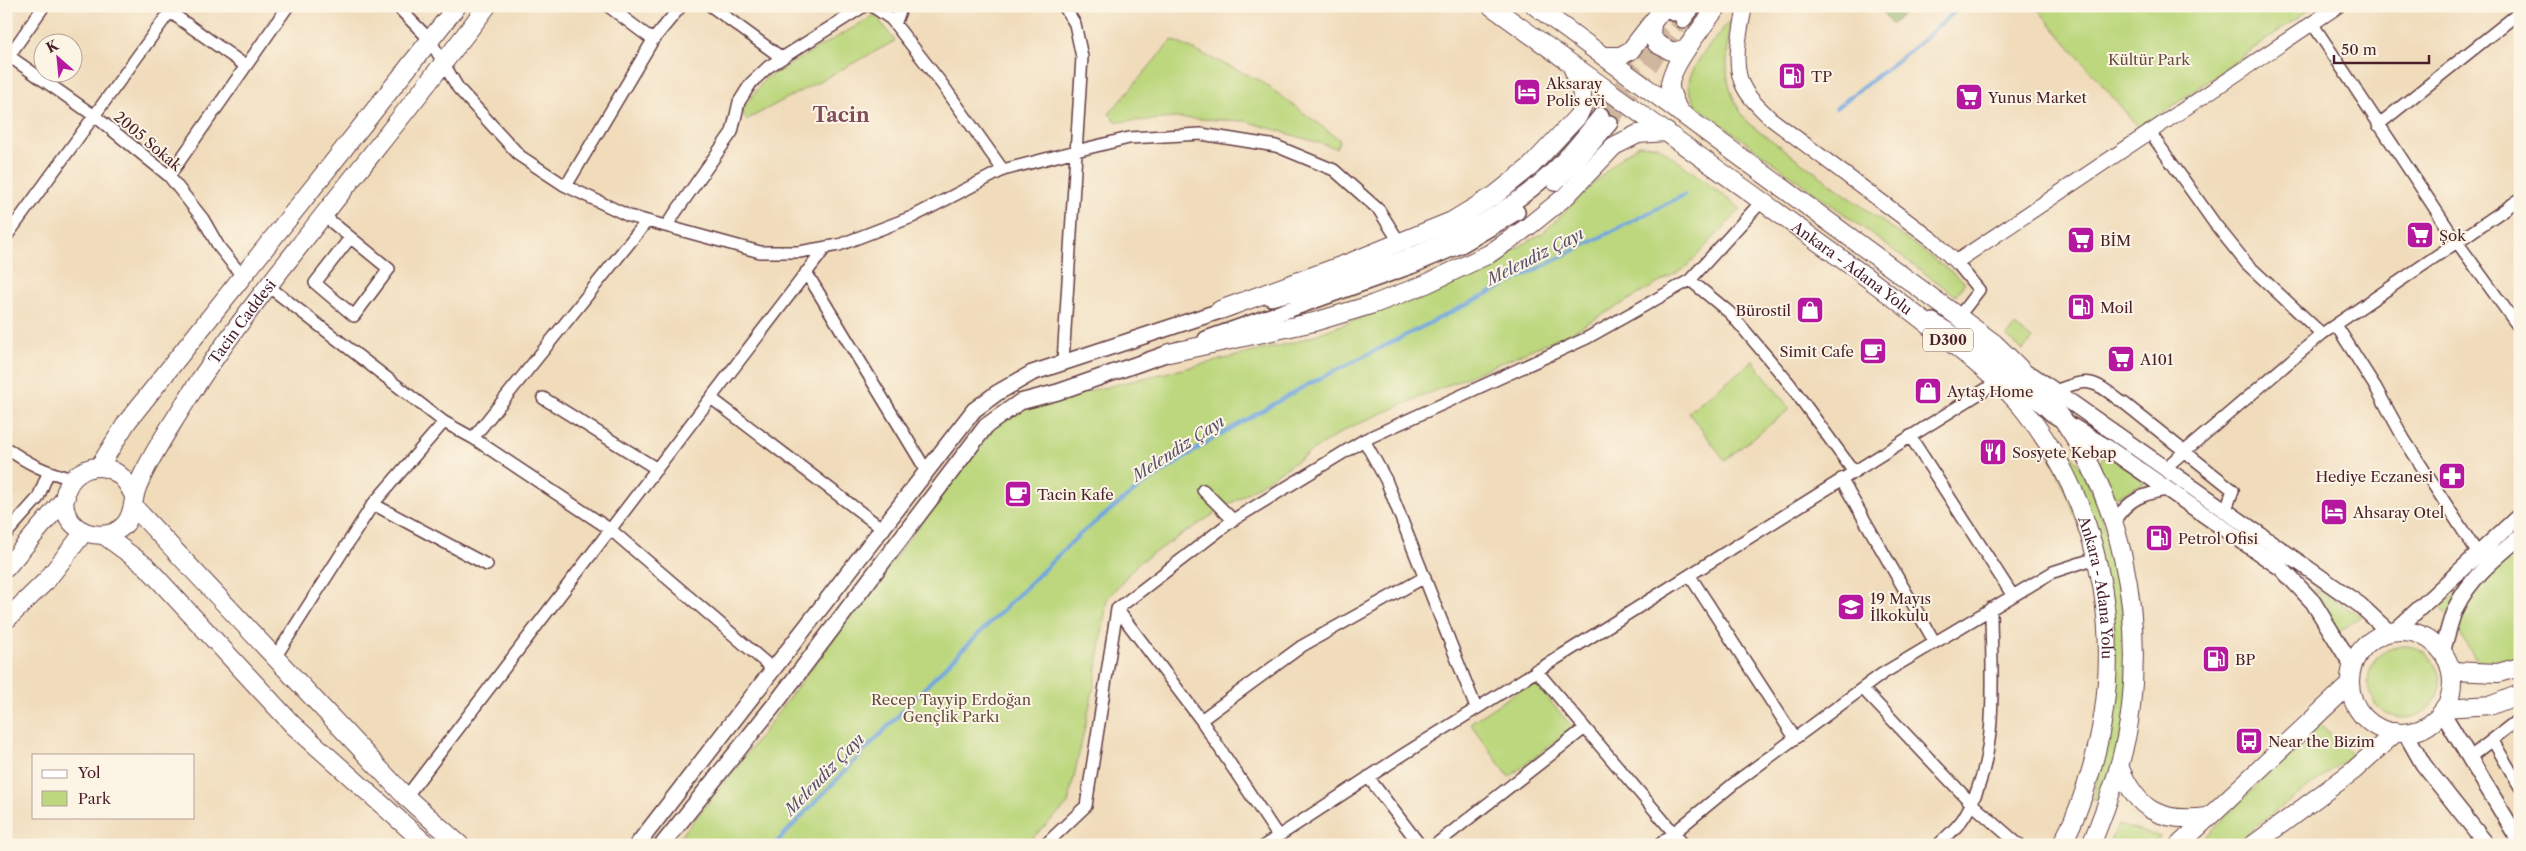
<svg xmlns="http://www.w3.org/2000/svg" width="2526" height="851" font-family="'Libre Caslon Text',serif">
<rect width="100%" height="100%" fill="#fcf5e5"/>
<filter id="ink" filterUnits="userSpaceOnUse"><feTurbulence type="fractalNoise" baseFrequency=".02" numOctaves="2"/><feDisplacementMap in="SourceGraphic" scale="10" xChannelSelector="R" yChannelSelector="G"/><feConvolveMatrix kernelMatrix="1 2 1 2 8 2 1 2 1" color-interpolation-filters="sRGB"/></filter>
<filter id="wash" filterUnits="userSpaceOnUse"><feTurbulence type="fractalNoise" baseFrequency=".0096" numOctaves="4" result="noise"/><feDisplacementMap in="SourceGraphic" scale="20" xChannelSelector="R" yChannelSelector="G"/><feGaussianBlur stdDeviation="1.12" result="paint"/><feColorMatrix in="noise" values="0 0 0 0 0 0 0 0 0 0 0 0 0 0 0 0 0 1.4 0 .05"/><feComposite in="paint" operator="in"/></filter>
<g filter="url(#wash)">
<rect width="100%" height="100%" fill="#f0dcbb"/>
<path fill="#bcd77d" stroke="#837b54" d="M2035,6H2314L2140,129Z
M875,15L895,41L746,120L742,110L766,78Z
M1730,20C1727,63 1720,85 1748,123L1965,282L1956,296L1698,107C1694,100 1689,94 1689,85C1688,67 1719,35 1730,20Z
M1172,40L1261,81L1340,140L1336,148L1246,121L1175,118L1117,122L1109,114Z
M1639,145L1658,146L1741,209L1685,268L1572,332L1348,428L1138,563L1107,599L1095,681L1068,804L1025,845H674L737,767L959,472L1002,419L1026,406L1296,342L1411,299L1479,270L1543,233L1620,158Z
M2015,326L2032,339L2023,350L2007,337Z
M1753,361L1790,409L1725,460L1688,412Z
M2048,422C2104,484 2124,582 2126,663C2126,677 2129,691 2127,705C2124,735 2114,765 2107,794L2093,800L2098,774L2111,606L2041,430Z
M2104,457L2112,458L2145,482L2112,499C2106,487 2091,467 2104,457Z
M2520,535V658L2487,676L2441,606Z
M2314,589L2361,616L2339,632Z
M2368 682a36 36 0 1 1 72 0a36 36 0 1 1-72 0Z
M1533,681L1573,728L1509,777L1470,723Z
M2316,720L2352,755L2272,814L2234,845H2196L2257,786Z
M2118,825L2161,837L2154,845H2108Z"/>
<path fill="#95b86c" stroke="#706c4c" d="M1879,6H1914L1891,24Z"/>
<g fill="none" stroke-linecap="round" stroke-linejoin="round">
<path stroke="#71a6de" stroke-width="4" d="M1836,108L1917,45L1961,6
M774,845L943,669L1079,535L1136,490L1211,440L1307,385L1684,195"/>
</g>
</g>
<g filter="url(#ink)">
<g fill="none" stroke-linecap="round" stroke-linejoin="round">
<path stroke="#cfb69e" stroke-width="15" stroke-dasharray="15 8" stroke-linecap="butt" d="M1601,115L1673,13
M1610,123L1683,20"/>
<g stroke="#633b41" stroke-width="14">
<path id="minor" d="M397,6L430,40L458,88L520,156L564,185L629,216L760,252H799L839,245L912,217L1003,170L1076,151L1129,138L1201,134L1276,146L1334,170L1379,210L1400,243
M711,6L782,58
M872,6L891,19L942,84L1003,170
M170,12L246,66
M2312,23L2457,242L2520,329
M895,24L902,6
M653,40L681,6
M6,54L96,117L169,176L203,219L219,247L243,277
M6,60L44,6
M2378,125L2520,12
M2149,131L2215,224L2247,264L2322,334
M169,176L288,6
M566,186L653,40L608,6
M323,215L389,269L354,316L315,283L350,238
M666,226L732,132L739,102L751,83L768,67L864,6
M6,237L174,6
M1956,262L1979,290L1959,316
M806,272L926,470
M1690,280L1730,313L1789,383L1854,472
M268,286L444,422L473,438L611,530L773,669
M2336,325L2376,388L2404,439L2478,554
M1063,362L1082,57L1075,24L1064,6
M2055,391C2088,378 2092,379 2119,400
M543,398L657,469
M711,398L884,530
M2124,403L2233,490L2225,512
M1910,436L2013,596
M473,438L647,221
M1364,440L1386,480L1476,708
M6,448C29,464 45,472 73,479
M2165,468L2322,334L2520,199
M1841,479L1934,641
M1203,490L1233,520
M373,504L487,565
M2114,522C2128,499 2144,493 2169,490
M6,534L38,498L48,473
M1690,576L1795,738
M1117,609L1201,720L1278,836
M276,656L373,504L444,422
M1536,670L1684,845
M1863,689L1971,803L2019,845
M1201,720L1302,646L1425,577
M2493,741L2520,787
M2469,758L2520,718
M1368,777L1420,845
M406,797L826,247
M1045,845L1086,806L1117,609L1233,520L1364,440L1587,338L1690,280L1762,201
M1265,845L1401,756L1999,381
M1435,845L1585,728
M1659,845L1737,781L1882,674L2053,572L2096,558
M1938,845C1947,836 1958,827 1964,817C2001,758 1991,675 1991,608"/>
</g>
<g stroke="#633b41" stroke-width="16">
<path id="tertiary" d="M1745,6C1741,29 1733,58 1741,81C1746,96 1759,107 1770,118L1933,240L1956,262L2338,6"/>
</g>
<g stroke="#633b41" stroke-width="18">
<path id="secondary" d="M1673,13L1679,6
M1683,20L1694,6
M1555,183L1574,165L1610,123
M1271,298C1362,277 1479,239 1548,175C1568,157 1584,136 1601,115
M1933,321L1988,356L2052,414L2108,448L2281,568L2313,602L2353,667
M1206,339L1411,266L1461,245L1517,212
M2032,375L2360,605L2390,633
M2394,632L2520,515
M2442,652C2447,637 2450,620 2456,607C2471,577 2495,558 2520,537
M2442,712L2520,842
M2405,732L2423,764L2487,845
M637,845L974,410L997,393L1032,373L1232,307
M662,845L779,699L986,426L1020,402L1058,392L1180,349"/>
</g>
<g stroke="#633b41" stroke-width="20">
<g id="primary">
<path d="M99,467L127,422L457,6"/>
<path id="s1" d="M133,494C109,441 51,476 67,515C77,537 111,542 126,523C135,511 132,498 138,485C150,457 167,432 183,406C216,353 255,302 294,253C358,170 424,90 487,6"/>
<path d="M134,507L406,797L460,845"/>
<path d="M105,536L146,566L293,725L427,845"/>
<path d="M6,568L66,497"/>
<path d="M6,620L47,580L84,532"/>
<circle cx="2401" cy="682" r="51"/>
<path d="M2451,671L2498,673L2520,667"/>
<path d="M2444,708L2492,705L2520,694"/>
<path d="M2119,766C2137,810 2160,823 2207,817"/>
<path d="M2179,845L2350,684"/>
<path d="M2253,845L2353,771L2396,732"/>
</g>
</g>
<g stroke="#633b41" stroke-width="20">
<g id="trunk">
<path id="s2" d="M1491,6C1604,87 1716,168 1828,249C1871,280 1913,312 1954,345C1980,366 2004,385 2025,411C2106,515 2128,651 2089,777C2082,800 2074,823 2061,845"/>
<path d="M1535,6L1994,343C2019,367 2044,392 2064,421C2121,503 2142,609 2131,707C2126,754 2109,801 2091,845"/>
<path d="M1652,23L1651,35L1657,44L1673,52L1687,48"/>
<path d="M1604,56H1620L1630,51L1665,6"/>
<path d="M1679,112C1676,104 1670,94 1670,86C1669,67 1706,22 1718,6"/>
<path d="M1220,310L1346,264L1452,221L1495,195L1530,167L1578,116L1583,105L1581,89L1571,64"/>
<path d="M1169,353L1314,322L1374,304L1426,284L1489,254L1529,226L1566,196L1614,146L1638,134L1667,132"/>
</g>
</g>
<use href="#minor" stroke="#fff" stroke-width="11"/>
<use href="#tertiary" stroke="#fff" stroke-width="14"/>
<use href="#secondary" stroke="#fff" stroke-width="15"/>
<use href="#primary" stroke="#fff" stroke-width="18"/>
<use href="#trunk" stroke="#fff" stroke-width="18"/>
</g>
</g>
<defs>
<g id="fuel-square" transform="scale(1.4375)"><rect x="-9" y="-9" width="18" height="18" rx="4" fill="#b5179e" stroke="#fcf5e5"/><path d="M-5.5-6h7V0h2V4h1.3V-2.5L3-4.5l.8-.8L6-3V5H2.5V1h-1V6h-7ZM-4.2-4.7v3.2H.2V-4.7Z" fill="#fff"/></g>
<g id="hotel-square" transform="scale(1.4375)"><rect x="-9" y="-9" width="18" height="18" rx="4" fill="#b5179e" stroke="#fcf5e5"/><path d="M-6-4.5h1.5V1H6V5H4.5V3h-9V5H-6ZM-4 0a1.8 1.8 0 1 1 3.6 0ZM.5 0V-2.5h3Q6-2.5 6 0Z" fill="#fff"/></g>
<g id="supermarket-square" transform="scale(1.4375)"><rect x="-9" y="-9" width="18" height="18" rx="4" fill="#b5179e" stroke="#fcf5e5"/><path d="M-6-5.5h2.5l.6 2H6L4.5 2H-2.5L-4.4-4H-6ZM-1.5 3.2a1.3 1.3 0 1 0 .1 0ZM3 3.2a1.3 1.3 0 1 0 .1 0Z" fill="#fff"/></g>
<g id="shop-square" transform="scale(1.4375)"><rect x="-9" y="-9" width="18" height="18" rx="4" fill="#b5179e" stroke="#fcf5e5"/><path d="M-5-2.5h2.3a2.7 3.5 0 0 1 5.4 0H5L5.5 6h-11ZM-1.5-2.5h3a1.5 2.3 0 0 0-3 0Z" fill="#fff"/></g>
<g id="cafe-square" transform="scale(1.4375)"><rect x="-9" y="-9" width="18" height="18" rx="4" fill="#b5179e" stroke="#fcf5e5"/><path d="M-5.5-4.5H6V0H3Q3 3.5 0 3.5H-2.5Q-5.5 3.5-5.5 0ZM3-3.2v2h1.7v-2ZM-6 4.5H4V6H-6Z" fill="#fff"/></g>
<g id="restaurant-square" transform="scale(1.4375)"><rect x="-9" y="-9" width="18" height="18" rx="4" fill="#b5179e" stroke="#fcf5e5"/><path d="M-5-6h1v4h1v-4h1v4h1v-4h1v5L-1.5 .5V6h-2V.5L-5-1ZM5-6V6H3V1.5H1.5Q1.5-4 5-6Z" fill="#fff"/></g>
<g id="pharmacy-square" transform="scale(1.4375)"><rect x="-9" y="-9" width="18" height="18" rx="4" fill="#b5179e" stroke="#fcf5e5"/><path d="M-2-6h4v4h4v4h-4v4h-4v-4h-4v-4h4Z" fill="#fff"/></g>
<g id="school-square" transform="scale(1.4375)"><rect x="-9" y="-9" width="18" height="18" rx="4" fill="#b5179e" stroke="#fcf5e5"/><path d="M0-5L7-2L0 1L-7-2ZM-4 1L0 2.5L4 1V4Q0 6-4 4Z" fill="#fff"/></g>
<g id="bus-square" transform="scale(1.4375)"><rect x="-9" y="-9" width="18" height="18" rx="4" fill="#b5179e" stroke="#fcf5e5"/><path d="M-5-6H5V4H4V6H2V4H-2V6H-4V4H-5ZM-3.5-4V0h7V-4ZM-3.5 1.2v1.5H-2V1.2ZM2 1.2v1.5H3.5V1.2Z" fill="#fff"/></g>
</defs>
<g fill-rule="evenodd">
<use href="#fuel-square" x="1792" y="76"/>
<use href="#hotel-square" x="1527" y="92"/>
<use href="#supermarket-square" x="1969" y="97"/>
<use href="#supermarket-square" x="2420" y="235"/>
<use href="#supermarket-square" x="2081" y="240"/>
<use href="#fuel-square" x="2081" y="307"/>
<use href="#shop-square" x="1810" y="310"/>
<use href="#cafe-square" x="1873" y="351"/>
<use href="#supermarket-square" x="2121" y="359"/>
<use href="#shop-square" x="1928" y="391"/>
<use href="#restaurant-square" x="1993" y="452"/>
<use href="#pharmacy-square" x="2452" y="476"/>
<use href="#cafe-square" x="1018" y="494"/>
<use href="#hotel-square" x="2334" y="512"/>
<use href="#fuel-square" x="2159" y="538"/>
<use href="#school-square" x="1851" y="607"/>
<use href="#fuel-square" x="2216" y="659"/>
<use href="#bus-square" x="2249" y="741"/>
</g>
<g text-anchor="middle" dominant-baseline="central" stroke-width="4" stroke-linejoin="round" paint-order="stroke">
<rect fill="#fcf5e5" stroke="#7f5f63" stroke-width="1" x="1923" y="328.5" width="50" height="23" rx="4"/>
<g font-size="14" font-weight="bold" fill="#4a1f2b">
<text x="1948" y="340">D300</text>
</g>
<g font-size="15" fill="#664d40" stroke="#fcf5e5">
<text x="2149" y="59">Kültür Park</text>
<text x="951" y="699">Recep Tayyip Erdoğan<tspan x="951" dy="17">Gençlik Parkı</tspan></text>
</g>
<g font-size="15" fill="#4a1f2b" stroke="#fcf5e5" text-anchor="start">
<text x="1811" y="76">TP</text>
<text x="1546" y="83">Aksaray<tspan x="1546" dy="17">Polis evi</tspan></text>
<text x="1988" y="97">Yunus Market</text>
<text x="2439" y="235">Şok</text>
<text x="2100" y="240">BİM</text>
<text x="2100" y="307">Moil</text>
<text x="1791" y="310" text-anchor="end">Bürostil</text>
<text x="1854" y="351" text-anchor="end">Simit Cafe</text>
<text x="2140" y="359">A101</text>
<text x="1947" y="391">Aytaş Home</text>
<text x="2012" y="452">Sosyete Kebap</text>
<text x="2433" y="476" text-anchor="end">Hediye Eczanesi</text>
<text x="1037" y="494">Tacin Kafe</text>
<text x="2353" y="512">Ahsaray Otel</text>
<text x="2178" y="538">Petrol Ofisi</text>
<text x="1870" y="598">19 Mayıs<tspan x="1870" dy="17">İlkokulu</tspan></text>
<text x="2235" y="659">BP</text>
<text x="2268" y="741">Near the Bizim</text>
</g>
<g font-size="15" fill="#4a1f2b" stroke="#fcf5e5">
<text transform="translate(148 141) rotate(40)">2005 Sokak</text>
<text stroke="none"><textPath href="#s2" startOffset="446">Ankara - Adana Yolu</textPath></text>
<text stroke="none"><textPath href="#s1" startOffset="418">Tacin Caddesi</textPath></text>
<text stroke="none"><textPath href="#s2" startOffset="865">Ankara - Adana Yolu</textPath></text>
</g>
<g font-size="16" font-style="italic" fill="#584e6a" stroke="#fcf5e5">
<text transform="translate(1535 256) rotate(-27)">Melendiz Çayı</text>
<text transform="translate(1178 448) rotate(-33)">Melendiz Çayı</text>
<text transform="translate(824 774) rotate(-46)">Melendiz Çayı</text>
</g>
<g font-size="20" font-weight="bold" fill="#814c5b" stroke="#fcf5e5">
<text x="841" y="115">Tacin</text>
</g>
</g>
<rect width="2526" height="851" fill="none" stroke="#fcf5e5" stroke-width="25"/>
<rect x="32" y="754" width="162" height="65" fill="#fcf5e5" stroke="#b59f9b"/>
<rect x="42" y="770" width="25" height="8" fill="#ffffff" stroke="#b59f9b"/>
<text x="78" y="778" font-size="15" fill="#4a1f2b">Yol</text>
<rect x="42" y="791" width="25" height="15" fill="#bcd77d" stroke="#b59f9b"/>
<text x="78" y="804" font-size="15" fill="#4a1f2b">Park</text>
<g transform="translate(58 58) rotate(333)"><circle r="24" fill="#fcf5e5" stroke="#b59f9b"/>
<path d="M0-4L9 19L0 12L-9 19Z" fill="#b5179e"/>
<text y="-8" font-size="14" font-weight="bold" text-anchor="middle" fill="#4a1f2b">K</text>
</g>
<path d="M2334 55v8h95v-8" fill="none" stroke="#4a1f2b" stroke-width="2.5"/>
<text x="2341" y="55" font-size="15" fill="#4a1f2b" stroke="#fcf5e5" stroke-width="4" paint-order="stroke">50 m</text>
</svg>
